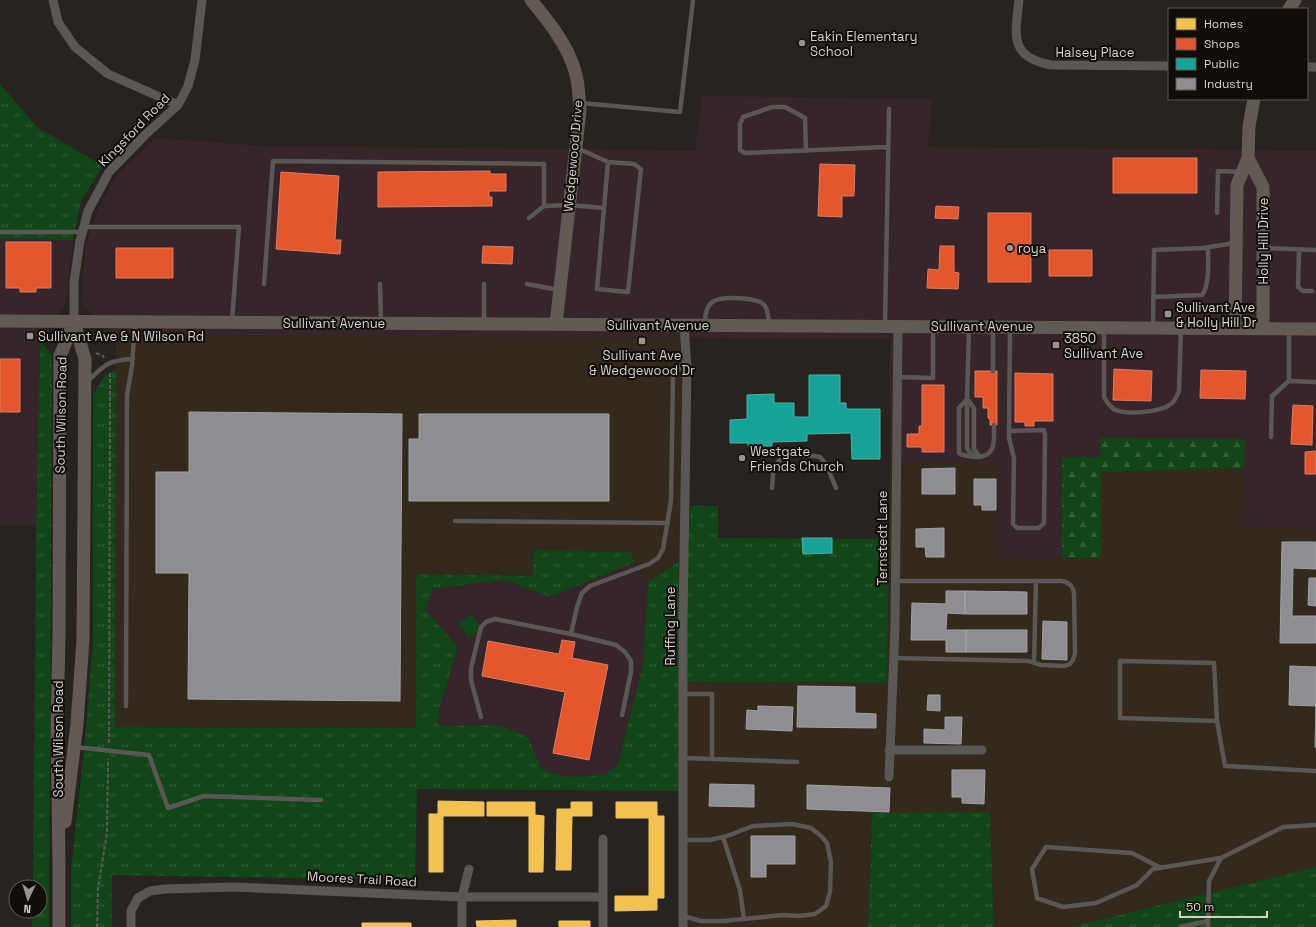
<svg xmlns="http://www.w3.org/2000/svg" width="1316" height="927" font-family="'Space Grotesk',sans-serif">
<defs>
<pattern id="grass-tufts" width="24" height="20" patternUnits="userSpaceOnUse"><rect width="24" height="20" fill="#124518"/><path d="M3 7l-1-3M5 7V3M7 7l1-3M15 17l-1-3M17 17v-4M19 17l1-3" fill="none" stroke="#345f38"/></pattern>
<pattern id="forest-firs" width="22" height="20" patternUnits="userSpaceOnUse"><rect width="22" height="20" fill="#124518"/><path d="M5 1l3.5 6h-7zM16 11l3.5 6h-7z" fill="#345f38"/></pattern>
</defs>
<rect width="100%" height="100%" fill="#28231f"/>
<path fill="#36262b" d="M702,96L932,99L928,147L1316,151V529L1243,527L1244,439L1100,438V457H1062V558L997,559L998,463H890V339L116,335L81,304L86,244L100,205L117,175L155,138L264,146L695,151Z
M0,239L73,240L66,302L40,339L36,525H0Z
M635,562L648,582L643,665L618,764L604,775L566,777L541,769L528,737L499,725L438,726L439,709L458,647L425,610L432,589L504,580L550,597Z"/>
<path fill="#33291c" d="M116,335L691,338L690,506L688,562L679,561L648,582L635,562L630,552L534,550V576L416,574V728L115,727Z
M890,463H998L997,559L1101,558V472L1244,468L1243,527L1316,529V867L1070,927H994L990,813H872L868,927H679L677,682L887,683Z"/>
<path fill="url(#grass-tufts)" d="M0,84L37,127L103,166L81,201L73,240L0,239Z
M40,339L52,356L49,927H32V911H40V887H33L36,525Z
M116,370L115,727L416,728V574L533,576L534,550L630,552L635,562L550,597L504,580L433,589L425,610L458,647L439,709L438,726L499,725L528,737L541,769L566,777L604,775L618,764L643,665L648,582L679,561L678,791L417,789L415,880L112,875V927H71V870L86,731L93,641V395L105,375Z
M690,506H718V538L889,539L887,683L688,682L685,666L686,602Z
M990,812L994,927H868L872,813Z
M1316,867V927H1070Z"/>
<path fill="url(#forest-firs)" d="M1100,438L1245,439L1244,468L1101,472V558H1062V457H1100Z"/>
<path fill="#124518" d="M472,614L482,629L469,638L458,624Z"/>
<path fill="#f2c14e" stroke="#eac674" d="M438,801L484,802V816H443V872H429V814H438Z
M487,802H535V815L544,816L543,872H529V816H487Z
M571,802H592V816H572L571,870H556L557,809H571Z
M616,802H657V816H664V898H657V910L615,911V896H649V818H616Z
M516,920V927H477L476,921Z
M559,921H590V927H559Z
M362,923H411V927H362Z"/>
<path fill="#e4572e" stroke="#e07c5d" d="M1113,158H1197V193H1113Z
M820,164L855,165L854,196H842V217L818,216Z
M490,171V174H506V191H489V197H492V206L378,207V172Z
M281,172L339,176L335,240H341L340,254L276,249Z
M936,206L959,207L958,219L935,218Z
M988,213H1031V282H988Z
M6,242H51V288H36V292H20V288H6Z
M483,246L513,247L512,264L482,263Z
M940,246H954V272L959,273L958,289L927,288L928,269L939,270Z
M116,248H173V278H116Z
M1049,250H1092V276H1049Z
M0,359H20V412H0Z
M1114,369L1152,371L1151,401L1113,400Z
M1201,370L1246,371L1245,399L1200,398Z
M975,371H997V425H990V419L988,418V408H983V397H975Z
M1015,373L1053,374V421H1034V426H1025V422H1015Z
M922,385H944V452H922V447H907V434H919V426H922Z
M1293,405L1313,406L1312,445L1291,444Z
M1316,451V474H1305V452Z
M562,640L575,642L572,658L608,665L589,760L553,753L565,692L482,676L488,641L559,654Z"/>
<path fill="#17a398" stroke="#51b1a8" d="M809,375H840V403H846V409H880V459H852L851,433L807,434V441L772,442V446H748V443H730V420L747,419V395L774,394V403H794V417H809Z
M802,538H832V553L803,554Z"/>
<path fill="#8d8d92" stroke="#a4a1a3" d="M189,412L402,414L400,701L188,699L189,573H156V472H189Z
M419,414H609V501H409V439H419Z
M955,468V494H922V469Z
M974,479H996V510H982V505H974Z
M944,528V557H926L925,547H916V529Z
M1282,542H1316V569L1293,568L1292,616H1316V643H1280Z
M1309,578H1316V606L1308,605Z
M946,591H965V614L947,613L946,630H966V652H946V640H911L912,603L946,604Z
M965,591L1027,592V614H965Z
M1043,621L1067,622V660L1042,659Z
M966,630H1027V652H966Z
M1290,666L1316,667V747H1315L1316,706L1289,705Z
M798,686L855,687V713L876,714V728L797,727Z
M928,695H940V711L927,710Z
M758,706L793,707L792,731L746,729L747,710L758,711Z
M945,717H962L961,744L924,743V729L945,730Z
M952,770H985L984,804L962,803V797H952Z
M710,784L754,785V807L709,806Z
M807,785L890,788L889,812L807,809Z
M751,836H795V864H766V877H751Z"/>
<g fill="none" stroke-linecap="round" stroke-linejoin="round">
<path stroke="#5e5a57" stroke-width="2" stroke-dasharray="4 2" stroke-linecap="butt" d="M96,353L103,356L104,358
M109,743L110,374L109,371
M97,927L98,888L107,833L108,759"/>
<path stroke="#5b5754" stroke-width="4.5" d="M581,103L680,112L693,0
M577,148L608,162
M806,151L805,118L785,107H772L743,117L740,124V150L745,153L888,147
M1217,213L1218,171L1241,172
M529,218L544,206
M83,227H239L232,321
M0,232H83
M1264,248L1316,250
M1299,250L1298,287L1303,291H1312
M264,284L273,161L544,164V206L569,205L604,208L597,289L628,292L641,169L634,164L608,162L604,208
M380,284L381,322
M484,284V322
M527,284L559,290
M1153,297L1202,295C1210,285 1208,260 1208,248
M705,324C705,316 706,305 714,301C723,296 759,297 765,306C769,312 768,319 769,325
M885,324L889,109
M1153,327L1154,250L1204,248L1234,243
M969,329L967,399L974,408V449L980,457
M993,329V371
M1104,329V397C1107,402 1110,408 1116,410C1128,415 1161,412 1171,404C1175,401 1177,396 1179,391L1181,329
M1289,330V381L1316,382
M897,377L933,378V327
M88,381C105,364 109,360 133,359
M967,399L959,408V453C964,456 969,456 974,457C997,458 994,441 994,425
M967,399V448L970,453L975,455
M1009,431L1044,430L1045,435L1044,523L1039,528H1017L1013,524L1014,458L1009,438V431L1010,328
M1271,437L1272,396L1289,381
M772,488C773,482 772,472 775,466C782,451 807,455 820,457L826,464L836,488
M455,521L668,523
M893,658L1029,661L1041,665L1065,666L1070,664L1073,660L1075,654L1074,594C1073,586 1070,583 1062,581H895
M1034,662L1036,581
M683,694H712V759
M126,706L127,395L132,366L135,323
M622,715L631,672V661L625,652L616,645L571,634L577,607L582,593L590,586L649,564L658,558L663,549L671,501L673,376L686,360
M481,717L471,680V668L481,627L486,622L495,619L571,634
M1217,721L1120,718V661L1214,663L1217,721L1225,766L1316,771
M75,747L149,755L168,808L204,796L321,800
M684,758L797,762
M723,837L740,890L744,919
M1161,868L1132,853L1046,847L1032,869L1037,898L1063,907L1096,903L1137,885L1153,869L1221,858L1283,827L1316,825
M683,916L701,921H724L783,915L800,916L815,914L826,906L830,892L831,862L827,843L821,836L811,828L792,824L753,826L727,836L710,840H683
M1181,927L1208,921
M1208,927L1209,881L1221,858"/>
<path stroke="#5b5754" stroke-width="9" d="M53,0L58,22L75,47L108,74L178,105
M1019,0C1015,35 1009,57 1051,65L1169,66
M1307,67H1316
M74,322V282L80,241L88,211L109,172L146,134L178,105L188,86L195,60L202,0
M889,750H982
M889,777L895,627L898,326
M131,927V911L138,898L150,891L165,889L234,887L462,897H603
M462,927V897L469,869
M603,927V839
M683,927V619L687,368L684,325"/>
<path stroke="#615a55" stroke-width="13" d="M531,0C549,22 567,44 575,71C579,83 579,98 580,111L556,324
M1289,9L1295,0
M1248,158L1263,187V328
M0,321L1316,329
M1235,328L1237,185L1248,158L1249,126L1254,99
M65,822L77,724L83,640L85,359L74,322
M59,927V863L57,728L59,636L60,356L74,322"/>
</g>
<g fill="#9a948f" stroke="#110d09" stroke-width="1.5">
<circle cx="802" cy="43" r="4"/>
<circle cx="1010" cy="248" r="4"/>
<rect x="1164" y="310" width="8" height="8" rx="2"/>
<rect x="26" y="332" width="8" height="8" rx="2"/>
<rect x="638" y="337" width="8" height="8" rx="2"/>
<rect x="1052" y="341" width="8" height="8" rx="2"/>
<circle cx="742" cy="458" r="4"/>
</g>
<g text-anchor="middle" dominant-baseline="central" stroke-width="4" stroke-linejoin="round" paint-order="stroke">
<g font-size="13" fill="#d8d1cc" stroke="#110d09" text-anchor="start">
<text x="810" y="36">Eakin Elementary<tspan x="810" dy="15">School</tspan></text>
<text x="1018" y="248">roya</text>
<text x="1176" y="307">Sullivant Ave<tspan x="1176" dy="15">&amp; Holly Hill Dr</tspan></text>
<text x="38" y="336">Sullivant Ave &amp; N Wilson Rd</text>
<text x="1064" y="338">3850<tspan x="1064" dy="15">Sullivant Ave</tspan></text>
<text x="642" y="355" text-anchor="middle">Sullivant Ave<tspan x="642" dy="15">&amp; Wedgewood Dr</tspan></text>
<text x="750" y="451">Westgate<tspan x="750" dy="15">Friends Church</tspan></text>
</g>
<g font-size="13" fill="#d8d1cc" stroke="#110d09">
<text x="1095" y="52">Halsey Place</text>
<text transform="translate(134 130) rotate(-46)">Kingsford Road</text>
<text transform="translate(573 156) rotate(-85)">Wedgewood Drive</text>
<text transform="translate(1263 241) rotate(-90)">Holly Hill Drive</text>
<text x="334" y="323">Sullivant Avenue</text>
<text x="658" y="325">Sullivant Avenue</text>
<text x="982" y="326">Sullivant Avenue</text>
<text transform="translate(61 415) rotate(-89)">South Wilson Road</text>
<text transform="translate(882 538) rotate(-90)">Ternstedt Lane</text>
<text transform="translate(670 626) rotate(-90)">Ruffing Lane</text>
<text transform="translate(58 739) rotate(-90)">South Wilson Road</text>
<text transform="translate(362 879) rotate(3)">Moores Trail Road</text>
</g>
</g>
<rect x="1168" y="8" width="140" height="92" fill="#110d09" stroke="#615b57"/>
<rect x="1176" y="18" width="20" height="12" fill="#f2c14e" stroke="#615b57"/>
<text x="1204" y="28" font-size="12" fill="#d8d1cc">Homes</text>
<rect x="1176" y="38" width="20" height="12" fill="#e4572e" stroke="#615b57"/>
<text x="1204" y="48" font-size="12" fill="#d8d1cc">Shops</text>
<rect x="1176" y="58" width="20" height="12" fill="#17a398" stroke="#615b57"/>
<text x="1204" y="68" font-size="12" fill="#d8d1cc">Public</text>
<rect x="1176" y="78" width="20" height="12" fill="#8d8d92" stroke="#615b57"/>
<text x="1204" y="88" font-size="12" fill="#d8d1cc">Industry</text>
<g transform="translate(28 899) rotate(184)"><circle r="19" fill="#110d09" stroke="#615b57"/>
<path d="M0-3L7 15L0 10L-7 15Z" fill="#9a948f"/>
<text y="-6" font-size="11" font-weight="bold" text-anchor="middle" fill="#d8d1cc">N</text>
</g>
<path d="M1180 911v6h87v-6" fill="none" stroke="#d8d1cc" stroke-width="2"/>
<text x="1186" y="911" font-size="12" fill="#d8d1cc" stroke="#110d09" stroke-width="3" paint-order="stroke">50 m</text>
</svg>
